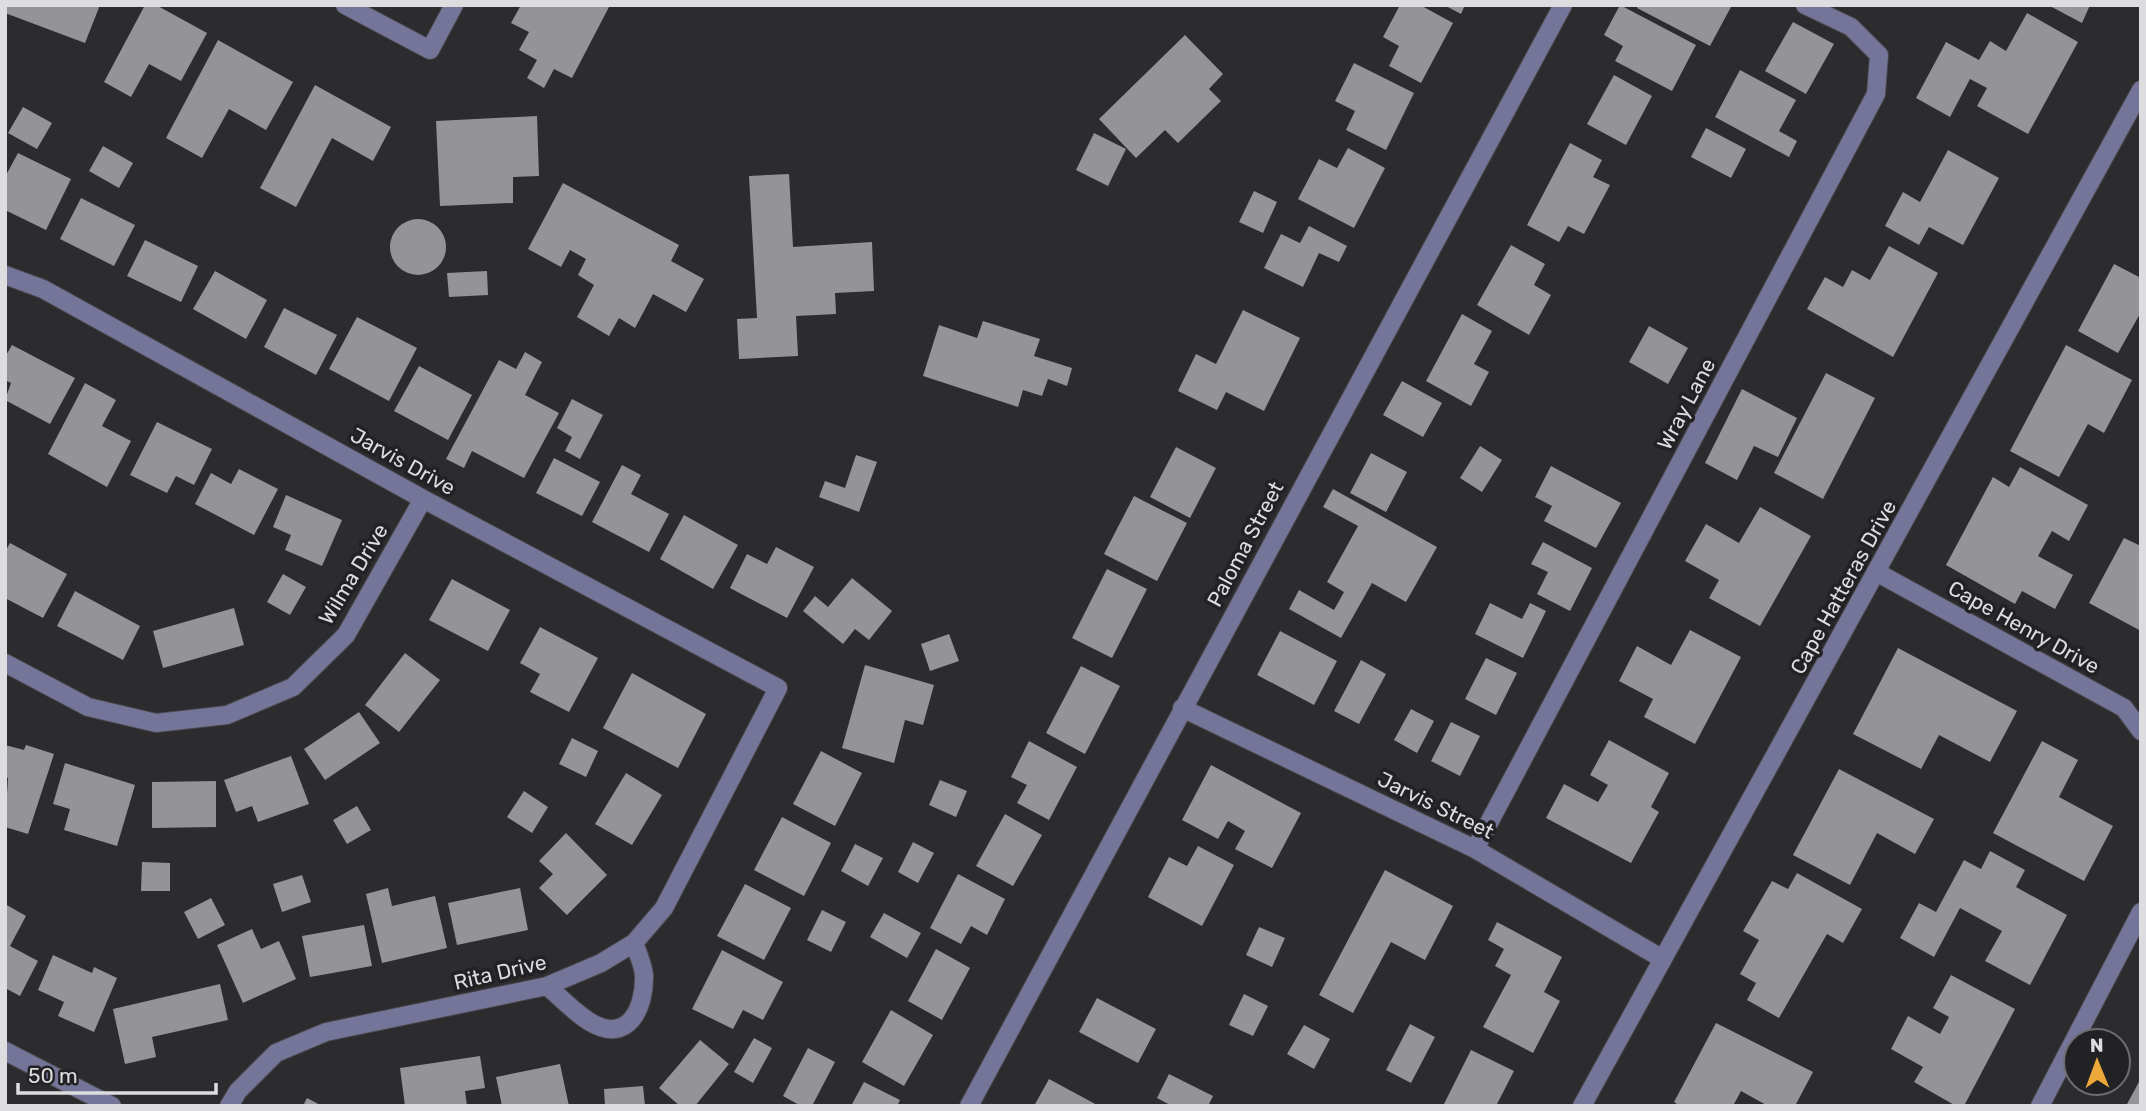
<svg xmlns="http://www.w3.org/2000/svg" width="2146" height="1111" font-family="Rubik,sans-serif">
<rect width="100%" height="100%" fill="#2c2c2f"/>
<path fill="#949498" d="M5,5H100L85,43L5,13Z
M145,5H156L207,33L181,81L149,64L131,97L104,82Z
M521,5H610L572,78L554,69L544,88L527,78L537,60L519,50L529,32L511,23Z
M1400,5H1420L1453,23L1421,83L1389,66L1399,46L1383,37Z
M1444,5H1465L1461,14Z
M1620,5L1696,45L1672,91L1615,61L1623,46L1604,35Z
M1638,5H1732L1710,46L1637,8Z
M2048,5H2090L2082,23Z
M2027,13L2078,42L2028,134L1977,106L1987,88L1970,79L1950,117L1916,98L1946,42L1979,60L1990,41L2006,51Z
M1793,22L1834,44L1806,94L1765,71Z
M1185,35L1223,74L1209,89L1221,101L1178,143L1165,130L1136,158L1099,119Z
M218,40L293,82L266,130L229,109L202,158L166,138Z
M1354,63L1414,93L1386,150L1346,130L1355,111L1335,101Z
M1740,70L1796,100L1779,131L1797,141L1789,157L1715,117Z
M1614,75L1652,96L1626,145L1587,124Z
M315,85L391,127L373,161L332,138L296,207L260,188Z
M23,107L52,123L37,149L8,133Z
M537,116L539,176L513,177V203L440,206L436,121Z
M1706,128L1746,149L1731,178L1691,157Z
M1094,133L1126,149L1108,186L1076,170Z
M1570,143L1602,160L1593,177L1610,185L1584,234L1568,226L1559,242L1527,225Z
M103,146L133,163L119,188L89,171Z
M1348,148L1385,168L1354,228L1298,199L1319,159L1337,168Z
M1948,150L1999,178L1963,245L1929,227L1919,245L1885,226L1903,192L1920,202Z
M18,153L71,179L46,230L5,210V177Z
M789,174L793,247L872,242L874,291L835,293L836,314L796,316L798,356L739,359L737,319L757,318L749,176Z
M563,183L679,245L671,261L704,279L686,312L653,294L635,328L619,318L609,336L577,317L594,285L578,275L586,259L570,250L561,267L528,249Z
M1254,191L1277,202L1263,233L1239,222Z
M81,198L135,225L114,266L60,239Z
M390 247a28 28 0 1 1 56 0a28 28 0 1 1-56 0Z
M1309,226L1347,246L1339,262L1319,253L1303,287L1264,268L1281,234L1300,243Z
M145,240L198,266L181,302L127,276Z
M1511,245L1545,264L1534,285L1551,295L1529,335L1477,305Z
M1889,246L1938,273L1893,357L1807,309L1825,277L1843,287L1852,270L1870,280Z
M2114,264L2141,278V312L2118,353L2078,331Z
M215,271L267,300L246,339L193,309Z
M487,271L488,295L449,297L447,273Z
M284,308L337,335L316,375L264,347Z
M1243,310L1300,338L1264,411L1226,392L1217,410L1178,391L1196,354L1216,364Z
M1462,314L1492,331L1474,364L1489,372L1471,406L1426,381Z
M357,317L417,348L389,401L329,369Z
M983,321L1040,339L1034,356L1072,368L1067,386L1048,379L1042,396L1023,390L1018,407L923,376L939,325L977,338Z
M1649,326L1688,348L1668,384L1629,362Z
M12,345L75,378L50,424L5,400L11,383L5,380V357Z
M2066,345L2132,380L2104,433L2088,424L2059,477L2010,451Z
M525,352L542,362L525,395L559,413L524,478L472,451L464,468L446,459L499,360L516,369Z
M419,366L472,395L448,440L394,411Z
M1826,373L1875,398L1823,499L1774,473Z
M1402,381L1442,403L1423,437L1383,415Z
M85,383L116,400L102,426L131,441L107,487L48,454Z
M1742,389L1797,418L1778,457L1754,446L1737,480L1705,463Z
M572,399L603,415L580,459L565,451L572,437L557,428Z
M157,422L212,449L194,485L176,476L167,493L130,475Z
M1480,446L1502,460L1482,492L1460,478Z
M1176,447L1216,468L1190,518L1150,497Z
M1371,453L1407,472L1386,512L1350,493Z
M856,455L877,462L859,512L819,497L825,481L845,488Z
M554,458L600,482L582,516L536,493Z
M622,465L641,475L631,494L669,514L649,552L592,522Z
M1551,466L1621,503L1596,548L1544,521L1552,506L1535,497Z
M2020,467L2088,505L2069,541L2052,531L2038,556L2073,575L2055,609L2022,591L2015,604L1946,565L1993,477L2009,487Z
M239,469L278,489L254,535L195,504L211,473L231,484Z
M1333,489L1437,547L1406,602L1372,583L1341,638L1289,609L1299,590L1334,610L1344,592L1327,582L1358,526L1323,507Z
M286,495L342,520L322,566L285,550L291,535L273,527Z
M1134,496L1187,523L1157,581L1104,554Z
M1760,507L1811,536L1760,626L1709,598L1719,580L1685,561L1706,524L1739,543Z
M684,515L738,545L713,589L660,559Z
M2124,538L2141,546V631L2089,603Z
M1543,542L1592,568L1570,611L1537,594L1548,572L1531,564Z
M10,543L67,574L43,618L5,598V552Z
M776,547L814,567L787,618L730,588L747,554L767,564Z
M1107,569L1147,589L1112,658L1072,638Z
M283,574L306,587L290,615L267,602Z
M852,578L892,611L869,640L855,629L843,644L803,611L815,596L828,607Z
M452,579L510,610L488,651L429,620Z
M75,591L140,626L123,660L57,626Z
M1490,603L1522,619L1530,603L1546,611L1523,658L1475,634Z
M234,608L244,645L163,668L153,631Z
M540,627L598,658L569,712L530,692L540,674L520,663Z
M1690,630L1741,657L1695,744L1644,717L1653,699L1619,681L1637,646L1671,665Z
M1280,631L1337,661L1314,705L1257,675Z
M949,634L959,661L930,671L921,644Z
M1898,648L2017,711L1990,762L1939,735L1921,769L1853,734Z
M405,653L440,680L399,732L365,705Z
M1486,658L1517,673L1496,715L1465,699Z
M1361,660L1386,674L1359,724L1334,711Z
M865,665L934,685L923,725L905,720L894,763L842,748Z
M1081,666L1120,686L1085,754L1046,733Z
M632,673L706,714L678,768L603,728Z
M1411,709L1434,721L1417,753L1394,740Z
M359,712L380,743L325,780L304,749Z
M1451,722L1480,736L1460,776L1431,761Z
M572,738L598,751L586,777L559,764Z
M1609,740L1669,773L1651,807L1659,812L1631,863L1546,818L1564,784L1598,802L1608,785L1590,775Z
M1029,741L1077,767L1049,820L1017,803L1027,785L1011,777Z
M2042,741L2078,760L2059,797L2113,826L2084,881L1993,833Z
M5,745L24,750L26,745L54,754L28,834L5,827L8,778L5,777Z
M821,751L862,773L835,826L793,804Z
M291,756L309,804L258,822L252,806L236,812L224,780Z
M65,763L135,785L117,846L64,830L70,809L53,804Z
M1211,765L1301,813L1272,868L1235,849L1245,831L1228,821L1218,839L1182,820Z
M1839,769L1934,819L1915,854L1877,833L1850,885L1793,855Z
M626,773L662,795L632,845L595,824Z
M940,780L967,791L956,817L929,805Z
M216,781V827L152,828V782Z
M524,791L548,807L532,833L507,817Z
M357,806L371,830L347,844L333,820Z
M1005,814L1042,835L1013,886L976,866Z
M782,817L831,843L804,896L754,870Z
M566,833L607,875L567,915L539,888L553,874L539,861Z
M913,842L934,853L918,883L898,872Z
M855,844L883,858L868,886L841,871Z
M1198,846L1234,865L1202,926L1148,897L1169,857L1187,866Z
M1990,851L2025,870L2016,887L2067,915L2030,985L1985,961L2002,931L1960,908L1934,957L1900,938L1919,903L1936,912L1964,860L1981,869Z
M142,862L170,863V891H141Z
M1385,870L1453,906L1425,960L1391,942L1353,1013L1319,995Z
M1797,873L1862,909L1843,943L1827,934L1779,1018L1747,1000L1756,983L1740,974L1759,940L1743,931L1772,881L1788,889Z
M958,874L1005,899L987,935L971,926L961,944L930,928Z
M302,875L311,902L282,912L273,884Z
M745,884L791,908L764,960L717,936Z
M388,888L392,906L435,896L447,948L382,963L366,894Z
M520,888L528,930L457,945L448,903Z
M211,898L225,925L198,939L184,912Z
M5,904L26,916L10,946L38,961L20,996L5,988Z
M822,910L846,922L831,952L807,940Z
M884,913L921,933L907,958L870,937Z
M1497,922L1562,957L1544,992L1560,1001L1533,1053L1483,1027L1511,975L1495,966L1504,949L1488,940Z
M364,925L372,966L310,977L302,936Z
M1259,927L1285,938L1272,967L1246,955Z
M252,929L261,949L279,941L296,979L243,1003L217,945Z
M936,949L970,968L942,1020L908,1001Z
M722,950L783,982L763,1020L743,1010L733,1029L692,1009Z
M53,955L92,973L94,967L117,978L94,1032L58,1016L64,1002L38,990Z
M1951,975L2015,1009L1964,1106H1956L1914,1082L1923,1067L1891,1049L1908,1016L1940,1034L1949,1017L1933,1008Z
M220,984L228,1020L152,1037L156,1057L125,1064L113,1009Z
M1244,994L1268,1006L1253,1036L1229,1025Z
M1097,998L1156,1029L1138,1063L1079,1032Z
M891,1010L933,1035L904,1086L862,1062Z
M1716,1023L1813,1072L1795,1106H1768L1741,1091L1733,1106H1680L1674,1102Z
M1410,1024L1435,1037L1411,1083L1386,1070Z
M1304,1025L1330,1039L1314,1069L1287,1054Z
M754,1038L772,1048L753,1083L734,1072Z
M700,1040L729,1064L695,1106H680L659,1088Z
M808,1048L835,1062L812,1106H801L783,1096Z
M1471,1050L1514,1071L1496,1106H1443Z
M480,1056L485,1088L465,1091L467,1106H405L400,1068Z
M560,1064L569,1106H502L496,1077Z
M1169,1074L1213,1096L1208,1106H1172L1157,1098Z
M2141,1078V1106H2126Z
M1049,1079L1099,1106H1034Z
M864,1082L900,1100L897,1106H851Z
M643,1086L645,1106H605L604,1089Z
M307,1098L322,1106H303Z"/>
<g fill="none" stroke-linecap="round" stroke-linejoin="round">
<g stroke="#48484b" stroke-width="20">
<path id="minor" d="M345,5L430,50L454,5
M5,275L43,289L423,499L778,688L664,908L634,943L601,963L547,986L326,1032L276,1053L238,1091L229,1106
M1878,573L2124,708L2141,731
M5,663L88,707L156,723L227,715L293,687L346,635L423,499
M1182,708L1475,849L1661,958
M1475,849L1876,94L1879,55L1851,27L1805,5
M547,986C561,998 575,1013 590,1022C628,1045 645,1008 644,975C643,965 638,953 634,943
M5,1051L112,1106
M969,1106L1563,5
M1582,1106L2141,90
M2040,1106L2141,912"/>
</g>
<use href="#minor" stroke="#75759a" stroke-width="18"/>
</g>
<g text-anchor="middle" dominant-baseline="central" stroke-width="7" stroke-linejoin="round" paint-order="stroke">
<g font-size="21" fill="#dddde0" stroke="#222225">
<text transform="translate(1686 404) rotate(-62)">Wray Lane</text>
<text transform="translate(403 461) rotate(29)">Jarvis Drive</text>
<text transform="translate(1245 544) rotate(-62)">Paloma Street</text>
<text transform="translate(353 574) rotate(-59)">Wilma Drive</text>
<text transform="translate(1843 587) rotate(-61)">Cape Hatteras Drive</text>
<text transform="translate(2024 627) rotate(29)">Cape Henry Drive</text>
<text transform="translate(1436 805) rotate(26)">Jarvis Street</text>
<text transform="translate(500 972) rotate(-13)">Rita Drive</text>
</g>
</g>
<rect width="2146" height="1111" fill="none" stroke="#dddde0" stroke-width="14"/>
<g transform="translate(2097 1062) rotate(359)"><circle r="33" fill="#222225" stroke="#6d6d70" stroke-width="2"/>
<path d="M0-5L12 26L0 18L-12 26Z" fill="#eda83c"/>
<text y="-10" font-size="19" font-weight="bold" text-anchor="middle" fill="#dddde0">N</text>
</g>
<path d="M18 1083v10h198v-10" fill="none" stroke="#dddde0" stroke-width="3.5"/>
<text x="28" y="1083" font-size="21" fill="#dddde0" stroke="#222225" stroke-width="5" paint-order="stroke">50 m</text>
</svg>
